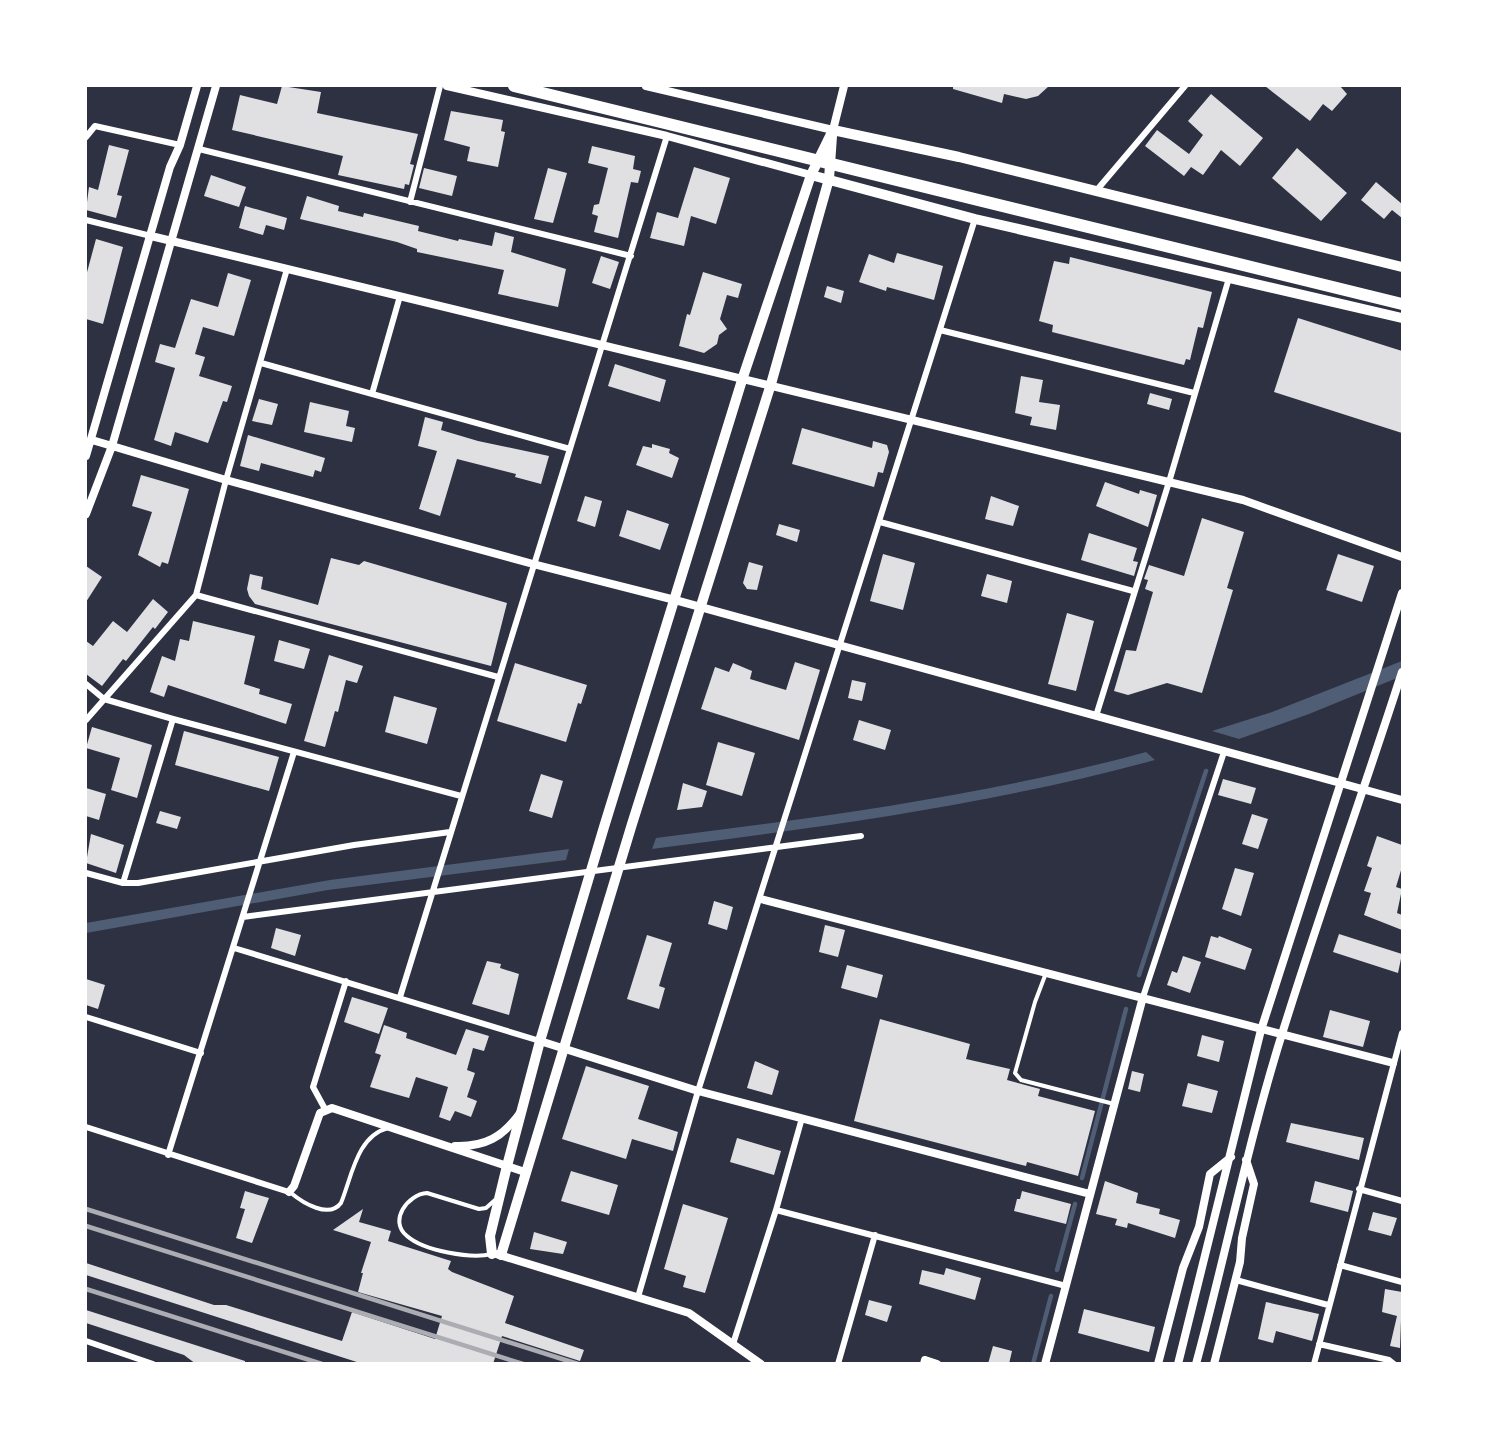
<svg xmlns="http://www.w3.org/2000/svg" width="1488" height="1449" font-family="Barlow,sans-serif">
<rect width="100%" height="100%" fill="#2d3142"/>
<path fill="#4f5d75" d="M1402,661V676L1309,714L1239,739L1212,731L1272,712Z
M1146,752L1155,760C990,805 822,827 652,849L656,838C821,817 985,796 1146,752Z
M569,849L566,860L328,890L86,933V923L330,880Z"/>
<g fill="none" stroke-linecap="round" stroke-linejoin="round">
<path stroke="#4f5d75" stroke-width="4.5" d="M1139,975L1206,771
M1082,1178L1126,1009
M1057,1270L1075,1204
M1033,1364L1051,1296"/>
</g>
<path fill="#e0e0e3" d="M282,86L321,92L317,113L418,134L410,164L414,165L409,185L405,184L404,189L338,175L343,156L232,130L240,95L277,104Z
M953,86H1049L1038,96L1026,99L1004,94L1002,103L953,89Z
M1265,86H1340L1347,94L1332,111L1323,104L1310,121Z
M1211,94L1263,138L1240,166L1221,150L1203,175L1191,167L1184,176L1145,146L1157,130L1189,154L1203,135L1188,121Z
M451,111L503,120L501,131L505,132L498,167L467,161L470,147L444,140Z
M109,145L129,150L117,195L122,196L116,218L86,210L89,187L98,190Z
M592,146L635,156L633,169L641,171L638,183L631,182L618,238L594,232L598,216L592,214L594,205L599,204L608,168L588,163Z
M1297,148L1347,193L1321,221L1272,178Z
M694,167L730,178L716,224L691,216L684,246L650,238L657,212L678,218Z
M424,168L457,176L452,196L419,188Z
M548,168L567,173L553,223L534,219Z
M211,175L246,187L239,207L204,196Z
M1376,182L1402,204V218L1392,210L1384,219L1361,200Z
M307,196L339,206L338,211L363,217L364,213L419,226L418,231L458,241L459,239L492,246L495,232L514,237L511,252L566,269L558,307L498,294L504,270L417,252V249L397,242L300,219Z
M245,206L287,218L284,230L266,225L263,235L239,228Z
M96,239L123,247L103,324L86,319V276Z
M897,253L943,266L934,300L887,287L886,291L859,282L869,254L894,263Z
M601,256L619,262L610,289L592,283Z
M1070,257L1212,292L1203,328L1198,327L1190,360L1186,359L1184,365L1052,332L1053,325L1039,321L1054,261L1069,264Z
M703,272L742,284L738,298L727,295L720,319L727,329L719,335L717,344L704,353L679,346L687,314L690,315Z
M228,273L251,280L234,336L203,327L195,354L205,357L199,376L232,386L227,402L223,401L208,443L175,432L171,446L154,440L175,368L155,362L160,344L175,348L191,299L218,307Z
M827,286L844,291L841,303L824,297Z
M1298,318L1402,351V433L1274,392Z
M615,364L666,380L660,402L608,386Z
M1021,376L1043,380L1039,402L1060,405L1056,430L1030,425L1032,417L1015,413Z
M1150,393L1172,399L1169,410L1147,404Z
M259,399L278,404L272,425L252,421Z
M310,402L349,411L346,426L355,428L352,442L304,432Z
M425,417L443,422L441,430L478,441L549,456L541,484L515,477L516,474L457,459L440,516L419,509L437,451L418,446Z
M802,428L872,448L873,441L887,445L889,452L883,473L878,472L874,487L792,464Z
M248,435L325,458L321,472L315,470L313,477L261,463L259,471L240,466Z
M652,444L670,449L669,453L679,458L672,478L636,465L643,446L652,448Z
M141,475L189,489L168,564L162,562L160,567L138,555L152,512L132,506Z
M1105,482L1139,494L1140,490L1157,495L1148,527L1096,506Z
M585,496L602,501L595,527L577,521Z
M991,496L1019,506L1013,526L985,519Z
M627,510L669,524L660,550L619,536Z
M1202,518L1244,532L1227,588L1233,590L1202,693L1167,683L1128,695L1114,691L1126,650L1136,651L1153,592L1145,589L1148,580L1144,579L1149,565L1184,576Z
M779,524L800,530L797,542L776,535Z
M1089,533L1137,548L1133,561L1138,562L1134,576L1081,560Z
M883,554L915,563L903,610L870,601Z
M1338,554L1374,566L1362,602L1326,590Z
M331,558L359,565L364,561L507,603L491,666L255,604L249,596L247,589L250,574L263,577L261,589L318,605Z
M749,562L763,566L757,590L747,589L743,583Z
M86,566L102,577L86,602Z
M987,574L1012,581L1007,603L981,596Z
M153,599L168,612L155,629L153,627L126,661L123,659L102,686L86,674V641L93,646L113,621L127,632Z
M1067,613L1094,621L1076,691L1048,684Z
M193,621L255,636L244,684L260,689L259,694L292,704L286,724L168,685L164,697L150,692L162,656L175,661L180,639L189,641Z
M279,640L310,649L304,669L274,661Z
M329,655L363,666L357,683L346,680L338,712L335,711L325,747L304,741Z
M795,662L820,670L799,740L701,709L715,667L729,672L733,663L752,671L750,679L786,690Z
M515,663L587,685L581,704L578,703L566,742L497,721Z
M852,680L866,683L862,701L848,698Z
M394,696L437,708L427,744L385,732Z
M859,720L891,730L885,750L853,740Z
M92,727L152,745L137,798L111,790L120,758L86,748Z
M184,731L279,757L269,791L175,765Z
M718,742L755,753L742,796L706,785Z
M541,774L563,781L552,818L529,811Z
M1223,779L1256,788L1251,804L1218,795Z
M683,783L707,791L702,807L677,810Z
M86,788L106,794L99,820L86,816Z
M160,811L181,817L177,829L156,823Z
M1252,814L1268,819L1258,849L1242,844Z
M91,834L124,845L116,873L86,863Z
M1377,836L1402,845V867L1396,887L1402,889L1397,913L1402,915V930L1364,915L1371,893L1364,891L1372,868L1367,866Z
M1235,868L1254,873L1241,916L1222,909Z
M714,901L733,907L727,930L708,924Z
M825,925L845,930L838,957L819,952Z
M276,928L301,935L295,956L271,948Z
M1339,934L1402,954L1398,973L1333,952Z
M647,935L672,943L659,986L665,988L659,1009L627,999Z
M1211,936L1218,938L1219,936L1252,949L1245,970L1205,957Z
M1183,956L1201,962L1190,993L1167,985L1172,971L1177,973Z
M487,961L501,964L500,968L519,974L509,1015L472,1004Z
M847,965L883,975L877,998L841,988Z
M86,979L105,985L98,1009L86,1005Z
M352,997L388,1008L379,1034L344,1022Z
M1330,1010L1370,1021L1363,1047L1323,1037Z
M880,1019L970,1044L966,1059L1010,1069L1007,1080L1040,1089L1038,1096L1095,1111L1078,1176L1027,1162L1026,1166L854,1121Z
M384,1025L407,1033L406,1038L456,1055L466,1029L489,1036L484,1051L473,1048L467,1070L475,1073L467,1097L477,1101L471,1117L455,1111L450,1121L439,1117L448,1087L416,1077L409,1098L370,1087L381,1055L375,1053Z
M1202,1035L1224,1041L1219,1062L1197,1056Z
M755,1061L779,1071L772,1095L747,1088Z
M586,1066L649,1086L638,1119L678,1132L673,1151L632,1139L626,1159L562,1139Z
M1132,1071L1144,1074L1140,1092L1128,1089Z
M1188,1083L1218,1091L1212,1113L1182,1106Z
M1291,1123L1364,1138L1359,1160L1286,1142Z
M737,1138L781,1151L774,1175L730,1162Z
M571,1171L618,1185L609,1215L561,1201Z
M1105,1181L1138,1193L1136,1203L1160,1209L1159,1214L1180,1220L1175,1238L1128,1223L1127,1228L1115,1225L1117,1219L1096,1214Z
M1315,1181L1353,1191L1348,1212L1310,1202Z
M245,1191L269,1198L252,1243L236,1238L245,1209L240,1208Z
M1022,1191L1071,1204L1066,1224L1014,1211L1017,1199H1020Z
M683,1204L728,1218L705,1293L683,1287L686,1276L664,1269Z
M363,1209L359,1222L391,1231L388,1241L451,1261L448,1269L452,1272L514,1296L505,1323L584,1350L580,1361L502,1336L493,1364H363L86,1275V1263L214,1305H226L342,1341L352,1312L435,1339L442,1316L358,1292L363,1273H361L371,1242L333,1230Z
M1373,1212L1397,1218L1391,1236L1368,1230Z
M534,1232L567,1242L563,1254L530,1249Z
M946,1268L981,1278L975,1300L919,1284L922,1270L944,1275Z
M1385,1289L1402,1292L1400,1348L1390,1346L1397,1316L1382,1312Z
M869,1300L892,1306L887,1322L865,1315Z
M1266,1302L1319,1314L1312,1341L1276,1331L1273,1343L1258,1339Z
M1084,1309L1155,1327L1149,1352L1078,1333Z
M86,1310L245,1361V1364H196L184,1355L86,1323Z
M993,1346L1012,1351L1009,1364H988Z"/>
<g fill="none" stroke-linecap="round" stroke-linejoin="round">
<path stroke="#fff" stroke-width="4" d="M1046,973L1035,1002L1015,1073L1021,1080L1114,1104
M291,1193C303,1203 329,1219 341,1203C352,1176 357,1136 388,1128
M492,1254C471,1259 424,1251 407,1236C388,1221 408,1194 427,1193L479,1209L486,1208L495,1200"/>
<path stroke="#fff" stroke-width="6" d="M86,137L95,126L180,145
M199,149L631,256
M1096,191L1185,86
M410,202L440,86
M86,220L151,236
M940,330L1194,393
M261,363L570,449
M372,394L400,296
M880,522L1133,591
M196,595L498,677
M86,684L104,699L173,719L461,796
M1096,716L1169,482L1229,278
M86,720L196,595L226,480L287,269
M86,873L123,883H138L354,845L450,832
M123,883L173,719
M243,917L861,836
M234,948L540,1041
M400,997L667,136
M1143,997L1224,752
M86,1017L201,1053
M325,1109L313,1087L346,981
M86,1127L289,1192
M168,1155L294,752
M1359,1189L1402,1201
M776,1210L1066,1286
M1340,1265L1402,1282
M1236,1280L1328,1305
M638,1297L698,1091L975,219
M86,1341L153,1364
M733,1344L776,1210L802,1118
M1319,1344L1389,1360L1394,1364
M838,1364L875,1235
M1314,1364L1402,1033"/>
<path stroke="#fff" stroke-width="8" d="M447,86L667,136L811,175
M646,86L833,130L844,86
M151,236L1243,500L1402,557
M92,440L226,480L533,564L675,600L1402,800
M86,456L170,167L180,145L197,86
M86,514L112,446L216,86
M761,899L1393,1063
M540,1041L698,1091L1090,1194
M455,1146C485,1147 503,1137 520,1113
M289,1192L294,1186L320,1113L332,1108L525,1172
M496,1254L689,1313L761,1364
M924,1364L925,1360L937,1364
M1045,1364L1143,997
M1158,1364L1183,1268L1199,1227L1210,1174L1231,1157
M1178,1364L1261,1030L1402,593
M1196,1364C1226,1254 1248,1142 1282,1034C1320,912 1363,793 1402,672
M1214,1364L1240,1262L1242,1238L1254,1184L1246,1160"/>
<path stroke="#fff" stroke-width="10" d="M833,130L959,157L1402,267
M811,175L975,219L1402,318
M492,1254L490,1236L507,1166L540,1041L604,827L743,377L811,175L833,130
M501,1255L632,824L771,384L829,179L832,136"/>
<path stroke="#fff" stroke-width="12" d="M514,86L1402,304"/>
<path stroke="#abadb3" stroke-width="4.5" d="M86,1209L578,1364
M86,1226L523,1364
M86,1289L322,1364"/>
</g>
<rect width="1488" height="1449" fill="none" stroke="#ffffff" stroke-width="174"/>
</svg>
